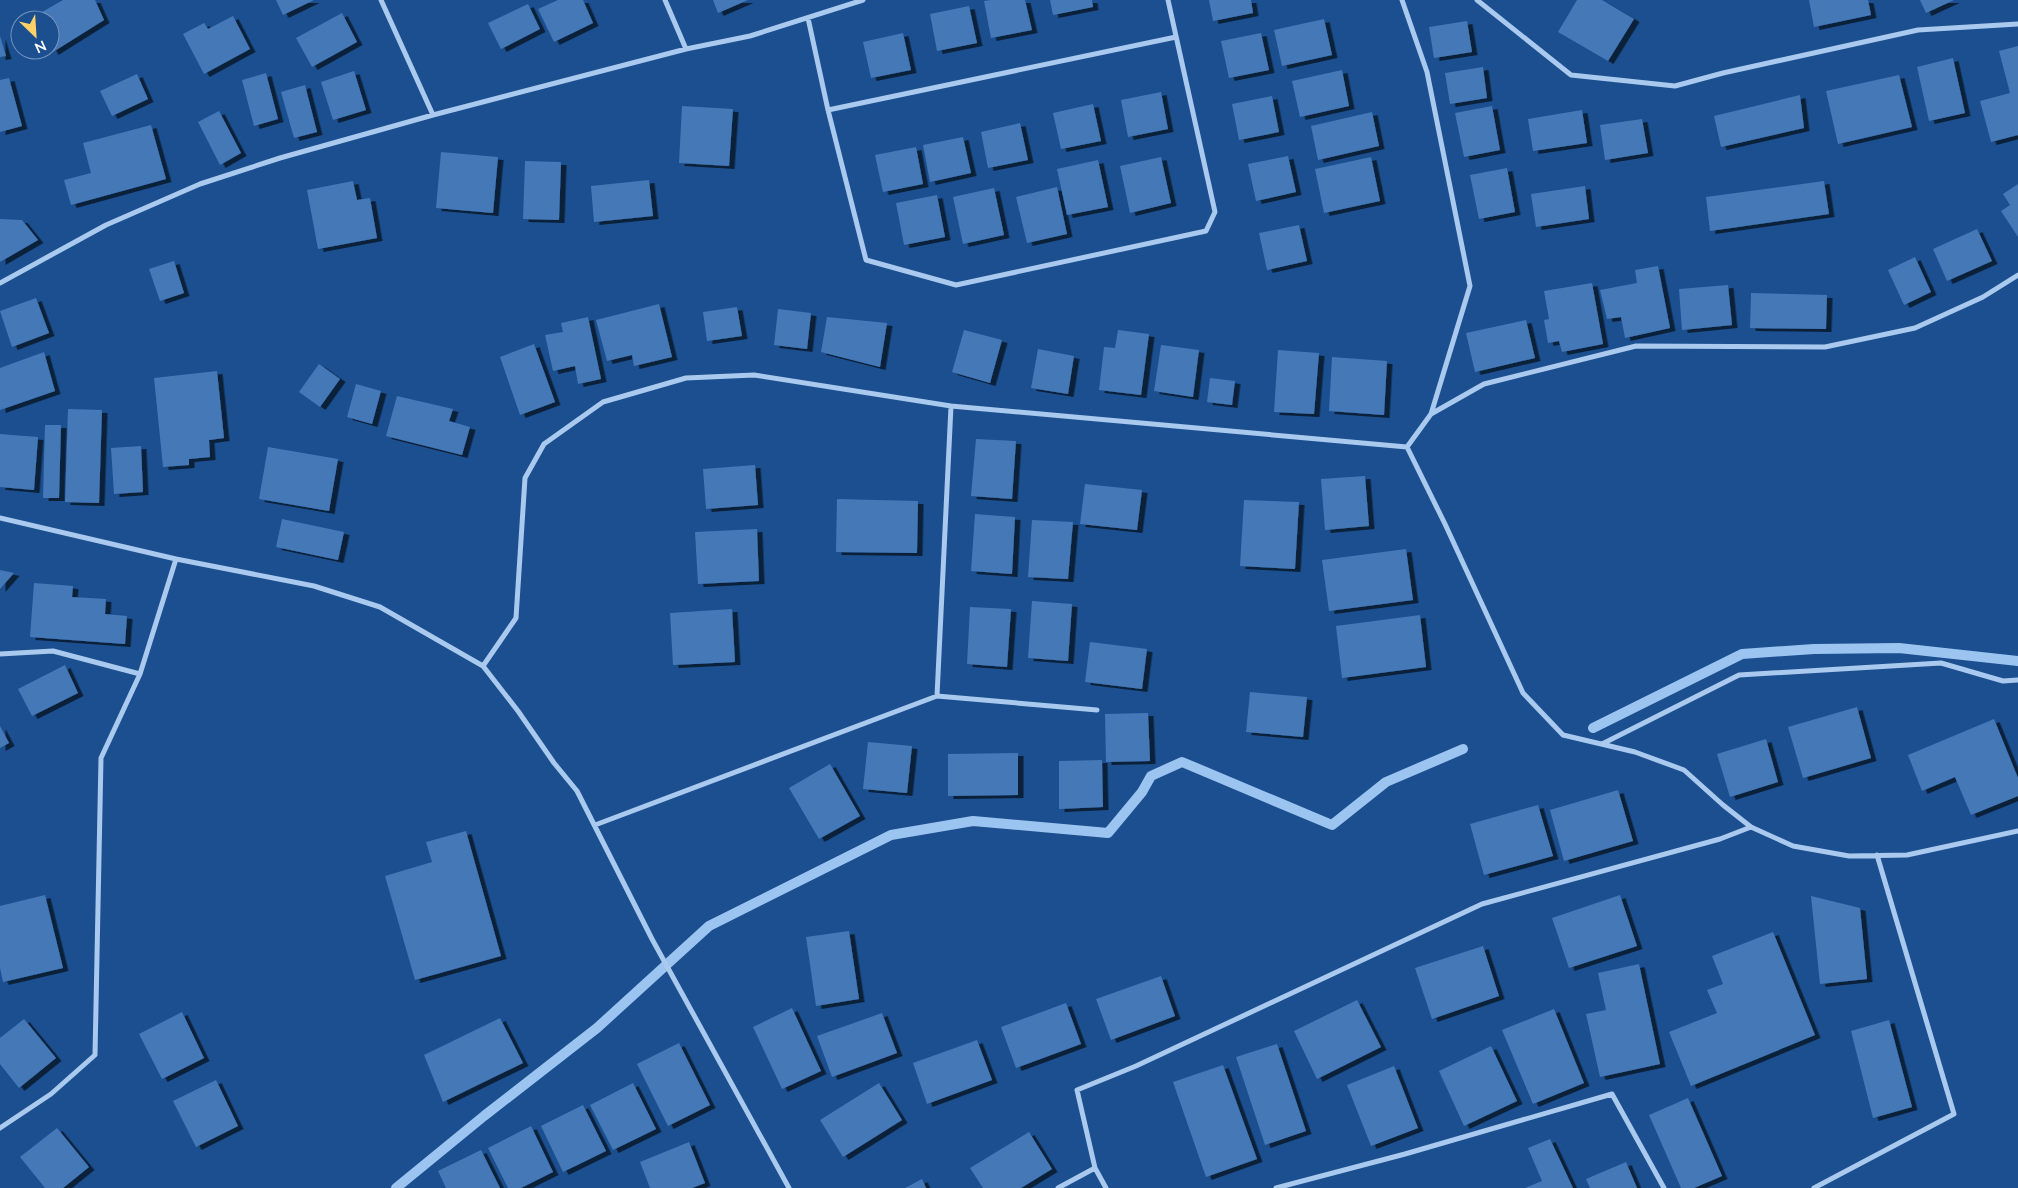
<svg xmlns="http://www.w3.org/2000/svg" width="2018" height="1188" font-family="Lato,sans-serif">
<defs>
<filter id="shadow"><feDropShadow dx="5.5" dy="3" stdDeviation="0" flood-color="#0009"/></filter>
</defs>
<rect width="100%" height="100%" fill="#1b4f8f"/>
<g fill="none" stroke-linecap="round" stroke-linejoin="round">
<path stroke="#9cc4f0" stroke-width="10" d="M1593,728L1742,654L1814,649L1899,648L2018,661
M396,1188L484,1116L597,1028L709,926L891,835L973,821L1108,833L1142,792L1151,776L1182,762L1332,825L1386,782L1463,749"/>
</g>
<path fill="#4478b7" filter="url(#shadow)" d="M63,0H95L104,20L53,52L50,46V20H37L35,16Z
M276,0H314L283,15Z
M558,0H583L593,23L554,42L538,9Z
M713,0H748L718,13Z
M991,0H1025L1032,30L991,38L984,1Z
M1050,0H1092L1093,7L1053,15Z
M1209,0H1251L1253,13L1213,21Z
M1577,0H1602L1634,19L1608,61L1558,32Z
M1809,0H1868L1871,15L1814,27Z
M1920,0H1954L1926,13Z
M528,4L540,29L501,49L488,23Z
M969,6L977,43L937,51L930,14Z
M342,13L357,42L312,67L296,38Z
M233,16L250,49L204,74L183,34L204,23L208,29Z
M1324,19L1332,55L1282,66L1274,30Z
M1467,21L1472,52L1434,58L1429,27Z
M903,33L911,70L871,78L863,42Z
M1261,33L1269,70L1229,78L1221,41Z
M0,36L6,56L0,57Z
M2018,46V135L1991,142L1980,101L2010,93L1999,51Z
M1953,58L1965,113L1929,121L1917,67Z
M1483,67L1487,98L1450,104L1445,73Z
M1342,70L1349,106L1300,117L1292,81Z
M354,71L366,110L333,120L321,82Z
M266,73L278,119L254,126L242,80Z
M137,74L148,99L112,116L100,91Z
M1899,75L1912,127L1838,144L1826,91Z
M9,78L22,126L0,132V80Z
M305,85L317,132L294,138L281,92Z
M1161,92L1168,129L1128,137L1121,100Z
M1800,95L1804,128L1721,147L1714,116Z
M1272,96L1279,132L1239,140L1232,104Z
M1093,104L1101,141L1061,149L1053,113Z
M682,106L733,109L729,166L679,163Z
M1492,106L1500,150L1464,157L1455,113Z
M1582,110L1587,143L1533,151L1528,119Z
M219,111L241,153L220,165L198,122Z
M1372,112L1379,146L1318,160L1311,126Z
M1642,119L1648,153L1605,160L1600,125Z
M1020,123L1028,160L988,168L981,132Z
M151,125L166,179L71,205L64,180L91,173L83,143Z
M963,137L971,173L930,182L923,145Z
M916,147L923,184L883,192L875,155Z
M441,152L498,157L493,213L436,208Z
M1288,156L1296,192L1256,201L1248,164Z
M1161,157L1171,203L1130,213L1120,166Z
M1371,157L1380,201L1324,213L1315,169Z
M1098,160L1108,207L1067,215L1057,169Z
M525,161L561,162L559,220L523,219Z
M1507,168L1515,212L1479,219L1470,175Z
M649,180L653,216L594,222L591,186Z
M353,181L357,200L370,198L377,238L318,249L307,190Z
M1824,181L1829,214L1710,231L1706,197Z
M2018,184V237L2001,211L2010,205L2003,194Z
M1585,186L1589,219L1536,227L1531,194Z
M1057,187L1067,234L1027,243L1016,197Z
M994,188L1004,235L963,244L953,197Z
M937,195L945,237L904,245L896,203Z
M0,219L22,220L38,240L0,262Z
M1299,225L1307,261L1267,270L1259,233Z
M1977,229L1992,261L1947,281L1933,249Z
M1915,257L1931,292L1904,305L1888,270Z
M174,261L184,293L160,301L149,269Z
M1658,266L1670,328L1625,338L1621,317L1607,319L1600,290L1637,283L1635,270Z
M1592,283L1603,344L1562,352L1559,341L1548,343L1544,320L1549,319L1544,291Z
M1728,285L1732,325L1682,330L1679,289Z
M1751,293L1827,295L1826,329L1750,328Z
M36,298L49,333L12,347L0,311Z
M659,304L672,357L634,366L632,355L607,361L596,320Z
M737,307L742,336L707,341L703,312Z
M778,309L811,313L807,349L774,345Z
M588,317L601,379L578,384L575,366L553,371L545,335L563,332L561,323Z
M827,317L887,323L880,367L821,352Z
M1526,320L1535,358L1475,372L1466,333Z
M964,330L1002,340L990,383L952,372Z
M1118,330L1149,334L1141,395L1099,390L1104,347L1115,348Z
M534,344L555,402L520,415L500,357Z
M1161,345L1199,350L1193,397L1154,391Z
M1038,349L1074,356L1068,394L1031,388Z
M1278,350L1319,353L1314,414L1274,412Z
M44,352L55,391L0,410V368Z
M1332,357L1387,361L1384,415L1329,411Z
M319,364L340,379L320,407L299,392Z
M217,371L224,438L209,440L210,457L189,459V465L163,467L154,378Z
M1210,378L1235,381L1232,405L1207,402Z
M356,384L381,391L372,424L347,417Z
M397,396L453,409L449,421L470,427L462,455L386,436Z
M68,409L102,410L99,503L65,502Z
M45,425H61L59,498H43Z
M0,434L38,437L34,490L0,487Z
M976,439L1016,441L1012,499L971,496Z
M141,446L143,492L114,494L111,448Z
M268,447L338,459L329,511L259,499Z
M755,465L758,505L706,509L703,469Z
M1365,476L1369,526L1325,530L1321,479Z
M1085,484L1142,490L1137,530L1080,524Z
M837,499L918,501L917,553L836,552Z
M1244,500L1299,502L1295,569L1240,566Z
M975,514L1015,517L1012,574L971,571Z
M282,519L344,532L338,560L276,547Z
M1032,520L1073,522L1068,579L1028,577Z
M757,529L759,581L698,584L695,532Z
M1406,549L1413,600L1329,611L1322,560Z
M0,570L14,573L0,589Z
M34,583L73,586L72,597L106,599L105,614L127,616L125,644L30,637Z
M1032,601L1072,604L1068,661L1028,658Z
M970,607L1011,609L1007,667L967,664Z
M732,609L735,662L673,665L670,613Z
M1420,615L1426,667L1342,678L1336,626Z
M1090,642L1147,649L1142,689L1085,682Z
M65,665L78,693L32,716L18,689Z
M1250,692L1307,697L1303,737L1246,732Z
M1857,707L1871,758L1803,778L1788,727Z
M1148,713L1150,761L1106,762L1105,714Z
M1994,719L2018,778V796L1971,815L1955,777L1922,791L1908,755Z
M0,726L9,743L0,748Z
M1766,739L1778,782L1730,797L1717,754Z
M868,742L912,746L907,793L863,789Z
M1018,753V795L948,796V754Z
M1102,760L1103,807L1059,809V761Z
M830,764L860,816L819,839L789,788Z
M1618,790L1633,841L1564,861L1550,810Z
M1538,805L1553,856L1484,875L1470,824Z
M466,831L501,956L415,980L385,876L432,862L426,842Z
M45,895L63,968L3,982L0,968V906Z
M1620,895L1637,946L1569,968L1552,918Z
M1811,896L1860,908L1867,979L1820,984Z
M849,931L859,999L816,1006L806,937Z
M1773,932L1815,1035L1691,1086L1669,1032L1717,1013L1707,990L1723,984L1712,956Z
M1483,946L1499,996L1432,1019L1415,968Z
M1639,964L1660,1064L1600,1077L1586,1014L1606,1010L1598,973Z
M1161,976L1175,1016L1111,1040L1096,999Z
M1357,1000L1381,1047L1317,1079L1294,1031Z
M1066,1003L1081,1044L1016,1068L1001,1027Z
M792,1008L821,1071L782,1089L753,1027Z
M1554,1009L1584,1083L1533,1104L1502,1030Z
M182,1012L204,1058L162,1079L139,1034Z
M882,1013L897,1053L832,1077L817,1036Z
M500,1018L523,1063L443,1102L424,1055Z
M24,1019L56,1058L19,1088L0,1064V1038Z
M1889,1020L1912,1107L1873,1118L1851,1031Z
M977,1040L992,1080L927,1104L913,1063Z
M679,1043L710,1105L668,1126L637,1064Z
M1277,1044L1306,1131L1265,1145L1236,1057Z
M1491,1046L1517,1101L1464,1126L1439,1071Z
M1223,1065L1257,1159L1206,1177L1173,1082Z
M1394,1066L1418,1128L1371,1146L1347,1085Z
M216,1080L238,1126L196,1147L173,1101Z
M633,1083L656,1129L613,1150L590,1105Z
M879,1083L902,1120L843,1157L820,1120Z
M1688,1098L1722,1176L1694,1188H1681L1649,1115Z
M583,1105L606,1151L563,1172L541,1126Z
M531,1126L553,1172L521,1188H508L488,1148Z
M57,1128L89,1167L63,1188H45L20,1157Z
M1029,1132L1052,1169L1021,1188H983L970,1168Z
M1550,1139L1573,1188H1525L1542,1181L1528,1148Z
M689,1142L705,1183L692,1188H650L640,1162Z
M481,1150L500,1188H446L438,1171Z
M1626,1162L1637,1188H1590L1586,1179Z
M922,1179L926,1188H905Z"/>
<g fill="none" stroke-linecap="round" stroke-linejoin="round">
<path stroke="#a9c9ee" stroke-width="5" d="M381,0L433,115
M665,0L686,49
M1402,0L1427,72L1470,286L1431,414L1407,447
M1477,0L1571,75L1675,86L1723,73L1918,30L2018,24
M808,18L828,110L866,260L956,285L1206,231L1215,212L1168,0
M828,110L1176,37
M0,283L106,225L200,184L280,158L433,115L686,49L750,36L863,0
M1431,414L1484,384L1636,346L1825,347L1915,328L1983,297L2018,275
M1407,447L1445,524L1523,693L1563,735L1635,752L1684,770L1723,805L1751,827L1793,846L1849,856L1907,855L2018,831
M0,518L176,559L314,586L380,607L483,666L518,711L554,763L577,791L652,939L789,1188
M0,654L53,651L140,674
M483,666L516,618L525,478L544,444L603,402L686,378L754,375L951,406L1407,447
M937,696L951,406
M1602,744L1739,675L1941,663L2003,681L2018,680
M595,825L937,696L1097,710
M0,1128L51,1094L95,1055L101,758L140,674L176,559
M1095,1168L1106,1188
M1058,1188L1095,1168L1077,1090L1136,1066L1482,904L1720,839L1751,827
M1276,1188L1405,1154L1612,1094L1664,1188
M1814,1188L1954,1114L1877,855"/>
</g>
<g transform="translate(35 35) rotate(155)"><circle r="24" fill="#1b4f8f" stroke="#7695bc"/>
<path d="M0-4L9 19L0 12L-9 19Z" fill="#ffd166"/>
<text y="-8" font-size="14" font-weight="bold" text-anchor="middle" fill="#ffffff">N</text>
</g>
</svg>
